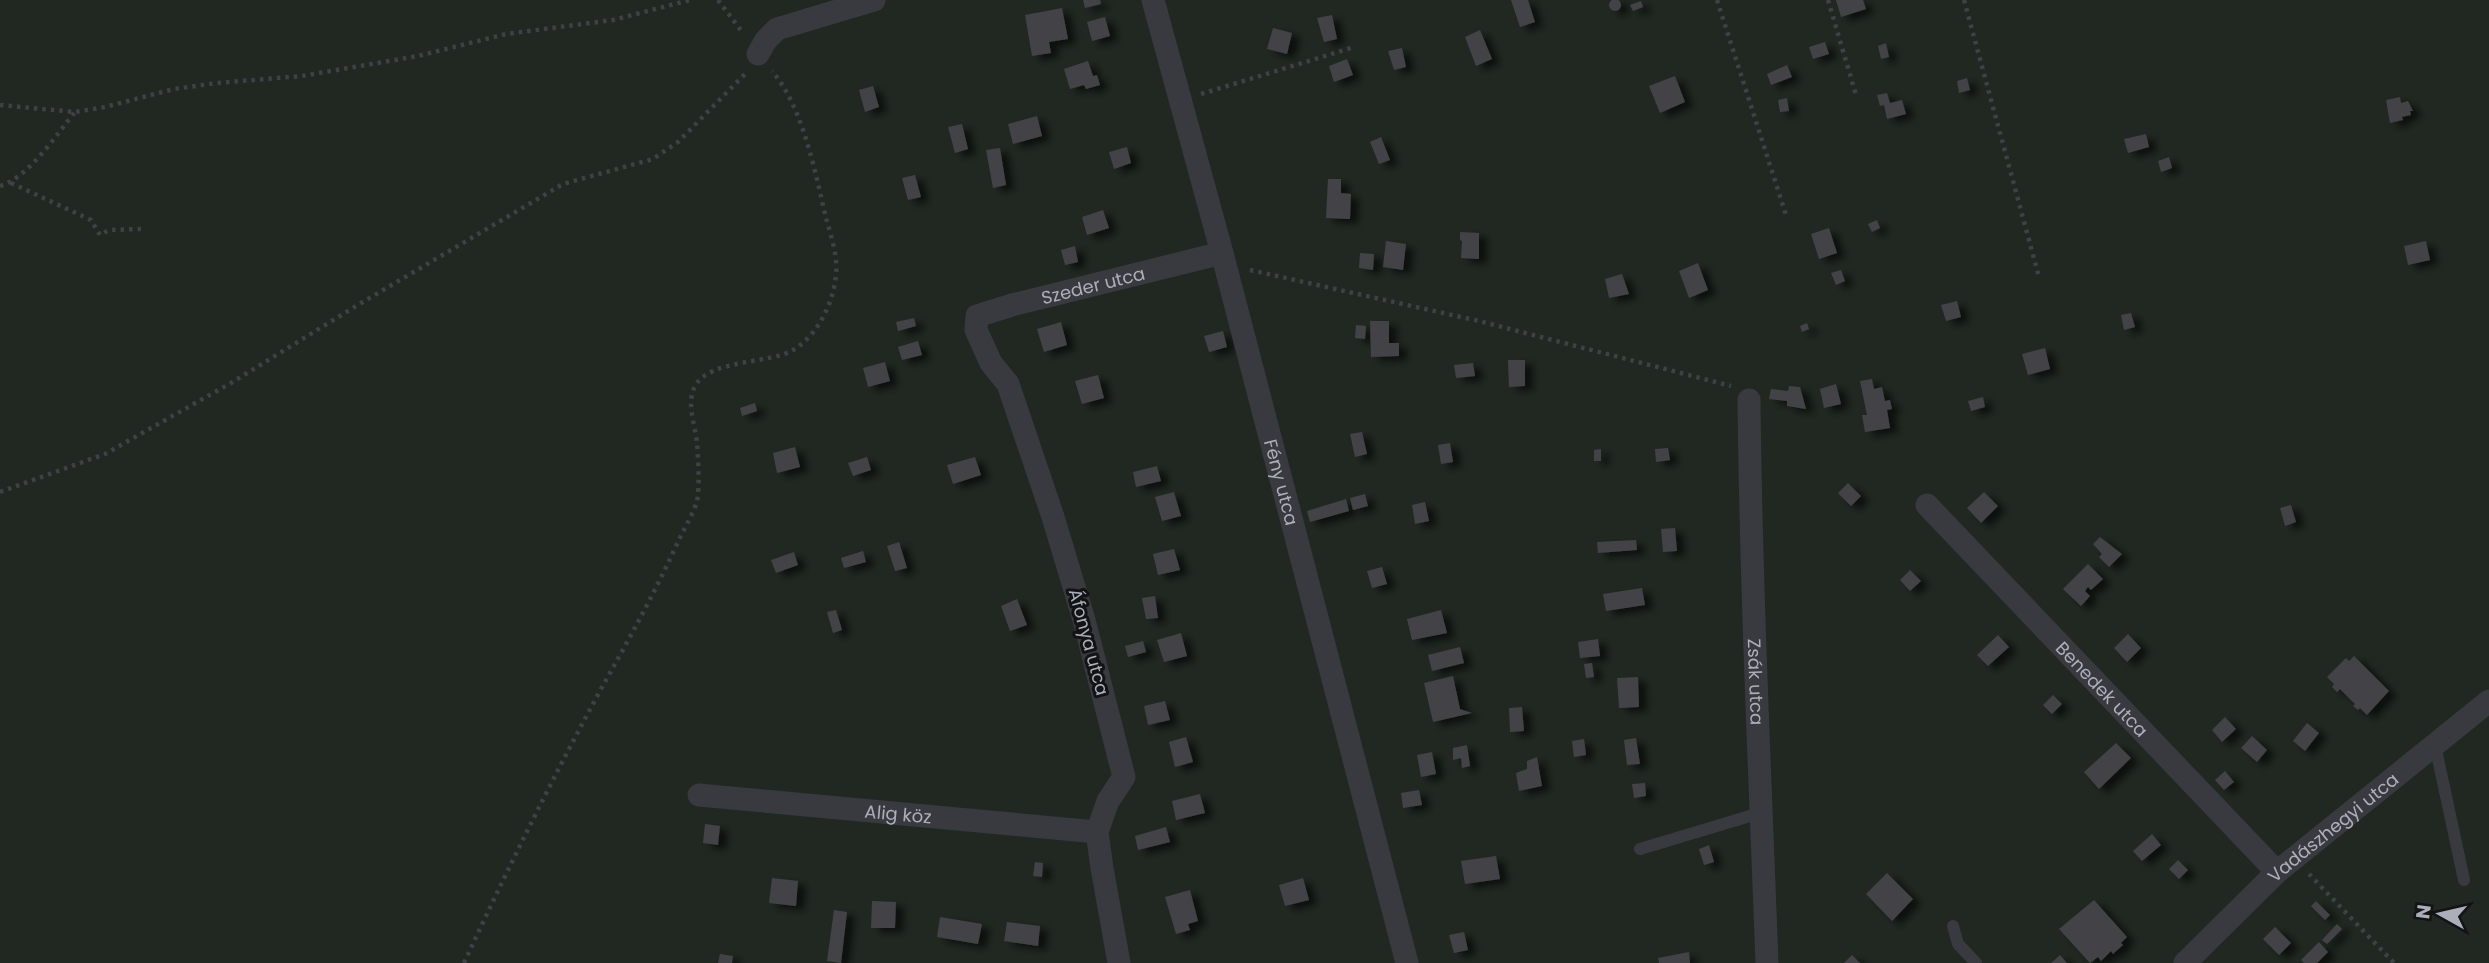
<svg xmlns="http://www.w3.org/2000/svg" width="2489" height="963" font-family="Poppins,sans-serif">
<defs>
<filter id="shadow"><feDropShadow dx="8" dy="4.5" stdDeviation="3.5" flood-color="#0009"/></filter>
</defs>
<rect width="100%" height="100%" fill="#18181a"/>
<path fill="#202821" d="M0,0H2489V963H0Z"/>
<path fill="#424347" filter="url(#shadow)" d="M1609 5a6 6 0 1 1 12 0a6 6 0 1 1-12 0Z
M1083,0H1100L1101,4L1085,8Z
M1511,0H1528L1535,22L1520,27Z
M1836,0H1863L1866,9L1841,17Z
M1641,1L1643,7L1633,11L1630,5Z
M1062,8L1068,39L1049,42L1051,53L1032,56L1025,15Z
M1332,15L1337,39L1324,42L1317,18Z
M1105,17L1110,36L1092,41L1087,22Z
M1273,28L1292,33L1287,54L1267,49Z
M1480,30L1492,59L1476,66L1465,37Z
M1825,42L1829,54L1813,59L1809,47Z
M1886,43L1889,57L1881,59L1878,46Z
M1402,48L1406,67L1394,70L1388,51Z
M1347,59L1353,75L1334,82L1329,66Z
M1088,61L1093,76L1097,75L1100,85L1086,89L1084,85L1070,89L1064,69Z
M1787,65L1792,77L1771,85L1767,74Z
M1675,76L1685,102L1660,113L1649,86Z
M1967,78L1970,90L1959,93L1957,81Z
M873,86L879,107L865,112L859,90Z
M1887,93L1890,103L1902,100L1906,114L1887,119L1884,105L1880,106L1877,95Z
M2400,97L2401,103L2408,101L2413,111H2410L2411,115L2402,117L2403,120L2390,123L2386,100Z
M1787,98L1789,111L1780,112L1778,100Z
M1037,116L1042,136L1013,144L1008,124Z
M962,124L968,149L955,153L948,127Z
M2146,134L2149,147L2128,153L2124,139Z
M1381,137L1390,160L1379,164L1370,142Z
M1127,147L1131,163L1114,169L1109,152Z
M1000,148L1006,185L993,188L986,150Z
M2169,157L2172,168L2161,172L2158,161Z
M915,175L921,197L908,200L902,178Z
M1328,179H1341V193L1351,194L1350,219L1326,218Z
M1103,210L1109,228L1087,235L1082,217Z
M1877,220L1880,228L1872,232L1868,224Z
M1829,228L1837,253L1819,259L1811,234Z
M1460,232L1479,233V259L1461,258L1462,241L1460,240Z
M1386,241L1406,244L1403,270L1383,267Z
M2426,241L2430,260L2408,265L2404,246Z
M1075,246L1078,262L1065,265L1061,250Z
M1360,253L1374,254L1373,270L1359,268Z
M1698,263L1708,290L1689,298L1679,271Z
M1841,270L1845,281L1836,285L1831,273Z
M1622,274L1629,294L1609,298L1605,279Z
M1957,301L1961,317L1946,321L1941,305Z
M2131,313L2135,327L2124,330L2121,315Z
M914,318L916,326L898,331L896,322Z
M1370,321H1389V343H1399V356L1371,357Z
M1061,322L1067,345L1044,352L1037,329Z
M1807,323L1809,329L1802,332L1800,326Z
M1356,325L1366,326L1365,339L1355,338Z
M1223,331L1227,347L1209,352L1204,336Z
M918,341L922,355L902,360L898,347Z
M2045,348L2050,369L2028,375L2022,354Z
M1508,360H1525V386L1509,387Z
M885,362L890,381L868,387L863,368Z
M1473,363L1475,376L1456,378L1454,365Z
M1098,375L1104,398L1082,404L1075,381Z
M1872,379L1874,389L1882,387L1885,401L1890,400L1892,409L1887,410L1890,428L1865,432L1862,415H1867L1860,381Z
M1836,384L1841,404L1824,408L1820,389Z
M1789,386L1800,387L1806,409L1787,406V401L1769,399L1771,389L1788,391Z
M1983,397L1985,407L1971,411L1968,401Z
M755,403L757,411L742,416L740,408Z
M1362,432L1367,454L1355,457L1350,434Z
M1450,443L1453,462L1441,464L1438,445Z
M795,447L800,467L777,473L773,453Z
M1668,448L1670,460L1656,462L1655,449Z
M1601,449V461H1594V450Z
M867,457L871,470L853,476L848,463Z
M975,457L981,475L953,484L947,465Z
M1157,466L1161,481L1136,487L1133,472Z
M1848,483L1861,496L1851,506L1838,493Z
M1174,492L1181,516L1162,521L1155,497Z
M1984,492L1998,506L1981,523L1967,508Z
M1365,494L1368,506L1353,510L1350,498Z
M1346,499L1349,511L1310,522L1307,511Z
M1425,502L1429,521L1415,524L1412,505Z
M2291,505L2296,522L2285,526L2280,508Z
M1675,528L1677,551L1663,552L1661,529Z
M2100,537L2122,554L2109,567L2099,557L2102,554L2093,544Z
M1636,540L1637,550L1598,553L1597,542Z
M899,542L907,568L895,571L887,546Z
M1174,549L1180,570L1158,575L1153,554Z
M863,551L866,562L844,568L841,558Z
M794,552L798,565L776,573L771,560Z
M2088,564L2103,579L2091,590L2088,587L2085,591L2090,596L2081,606L2063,589Z
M1382,567L1387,584L1372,588L1367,571Z
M1910,570L1921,581L1910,591L1900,580Z
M1642,588L1645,605L1606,611L1603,594Z
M1155,596L1158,618L1146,619L1142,598Z
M1017,599L1027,625L1010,631L1001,606Z
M836,610L842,630L833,633L827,612Z
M1441,610L1447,633L1412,640L1407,619Z
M1181,633L1187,656L1164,662L1157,640Z
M2128,634L2141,648L2127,662L2114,648Z
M1998,635L2009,647L1988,666L1977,655Z
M1598,639L1600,656L1580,658L1578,642Z
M1143,641L1146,652L1128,657L1125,646Z
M1460,647L1464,663L1432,671L1428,655Z
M2354,656L2389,691L2367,715L2360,708L2358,710L2353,706L2355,704L2340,689L2337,692L2332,687L2334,684L2327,677L2346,658L2349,661Z
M1592,663L1594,677L1586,678L1584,664Z
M1453,676L1460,709L1472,713L1433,722L1424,683Z
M1638,677L1639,707L1619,708L1617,678Z
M2053,695L2062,704L2052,714L2043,705Z
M1165,701L1170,720L1148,725L1144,706Z
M1522,707L1524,731L1510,732L1509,708Z
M2225,717L2236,729L2222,742L2212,730Z
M2307,723L2319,733L2305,751L2293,741Z
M2252,736L2267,750L2257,762L2241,748Z
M1186,737L1193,762L1175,767L1169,742Z
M1636,738L1640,764L1627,765L1624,740Z
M1584,739L1586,755L1574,757L1572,741Z
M2116,743L2131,758L2099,789L2084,772Z
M1467,745L1470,766L1462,768L1461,758L1453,760V748Z
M1432,752L1436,774L1421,777L1417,755Z
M1537,757L1542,786L1519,791L1516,773L1527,769V761Z
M2225,771L2234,782L2224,790L2215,780Z
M1645,783L1646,796L1634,798L1632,784Z
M1419,790L1422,805L1403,808L1401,793Z
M1200,794L1205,813L1176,820L1172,801Z
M705,824L720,826L718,845L703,843Z
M1166,827L1170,842L1138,850L1135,836Z
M2152,834L2161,845L2142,861L2133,851Z
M1709,845L1714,862L1704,865L1699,849Z
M1496,856L1500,879L1465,884L1461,861Z
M2178,860L2188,870L2179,879L2169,869Z
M1035,862L1043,863L1042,877L1033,876Z
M1887,873L1913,899L1892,921L1866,894Z
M772,878L798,881L796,906L769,903Z
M1303,878L1309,900L1285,906L1279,885Z
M1190,890L1198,921L1188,924L1190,930L1176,934L1165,897Z
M2094,900L2127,937L2121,943L2123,945L2113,954L2111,951L2101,961L2098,957L2090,963L2059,929Z
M872,901L896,902L895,928H871Z
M2316,901L2330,915L2325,920L2311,906Z
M834,910L847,912L841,963L827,961Z
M940,917L982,924L978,944L937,937Z
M1007,922L1040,926L1038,946L1004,941Z
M2337,924L2342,929L2327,944L2322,940Z
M2275,927L2291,943L2279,955L2263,939Z
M1464,932L1468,950L1454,953L1449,935Z
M2319,942L2328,952L2317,963H2304L2301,960Z
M1689,952L1690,963H1659L1658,958Z
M720,954L733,956L732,963H718Z
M1852,955L1860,963H1844Z
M2060,955L2067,963H2051Z"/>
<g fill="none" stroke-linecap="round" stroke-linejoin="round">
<path stroke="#3f4146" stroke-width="4.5" stroke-dasharray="3.5 5" stroke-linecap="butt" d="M718,0L743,33
M1717,0L1786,215
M1828,0L1856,95
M1964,0L2039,277
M1201,94L1351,48
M0,105L75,112L105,107L174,89L217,83L302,76L418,56L506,34L613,20L690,0
M11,183L91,220L100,235L109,230L141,229
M0,186C28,178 57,134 75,112
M1250,270L1479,321L1731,386
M0,492L105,454L231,383L356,306L563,184L653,159L678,142L746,73
M2309,874L2394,963
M464,963C507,870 552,779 601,689C628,641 654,594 677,544C683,530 693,515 697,501C700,487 698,457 697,443C695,424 686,403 695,386C710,359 769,364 793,350C818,335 833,304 836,275C838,256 831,236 826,218C815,172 803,107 772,71"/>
<path stroke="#393a3f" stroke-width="12" d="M2435,745L2464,880
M1640,849L1760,813
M1953,926L1958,944L1976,963"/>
<g stroke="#393a3f" stroke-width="23">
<path id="s1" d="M1153,0L1222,253L1407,963"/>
<path d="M758,54L766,40L777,29L874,0"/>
<path id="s2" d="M1749,400C1751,588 1760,775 1767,963"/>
<path id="s3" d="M1927,505L2277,872"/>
<path id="s4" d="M699,795L1097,832"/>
<path id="s5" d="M1119,963L1102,868L1097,832L1108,801L1124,777L1084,620L1053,517L1008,384L991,363L976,330L977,316L1012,305L1222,253"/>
<path id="s6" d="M2185,963L2277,872L2489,701"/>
</g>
</g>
<g text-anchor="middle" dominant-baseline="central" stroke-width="6" stroke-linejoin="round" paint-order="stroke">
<g font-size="18" fill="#aaafba" stroke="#131315">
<text stroke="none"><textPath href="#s5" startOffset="802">Szeder utca</textPath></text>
<text stroke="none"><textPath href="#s1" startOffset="499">Fény utca</textPath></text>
<text transform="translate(1089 642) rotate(75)">Áfonya utca</text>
<text stroke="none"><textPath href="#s2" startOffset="282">Zsák utca</textPath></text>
<text stroke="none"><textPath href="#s3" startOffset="254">Benedek utca</textPath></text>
<text stroke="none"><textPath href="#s4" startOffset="200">Alig köz</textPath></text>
<text stroke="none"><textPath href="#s6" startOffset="201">Vadászhegyi utca</textPath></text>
</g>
</g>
<g transform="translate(2440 914) rotate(278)" stroke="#131315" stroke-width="5" paint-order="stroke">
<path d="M0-5L12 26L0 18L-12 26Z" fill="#aaafba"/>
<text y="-10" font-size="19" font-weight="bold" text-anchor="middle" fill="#aaafba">N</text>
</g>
</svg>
